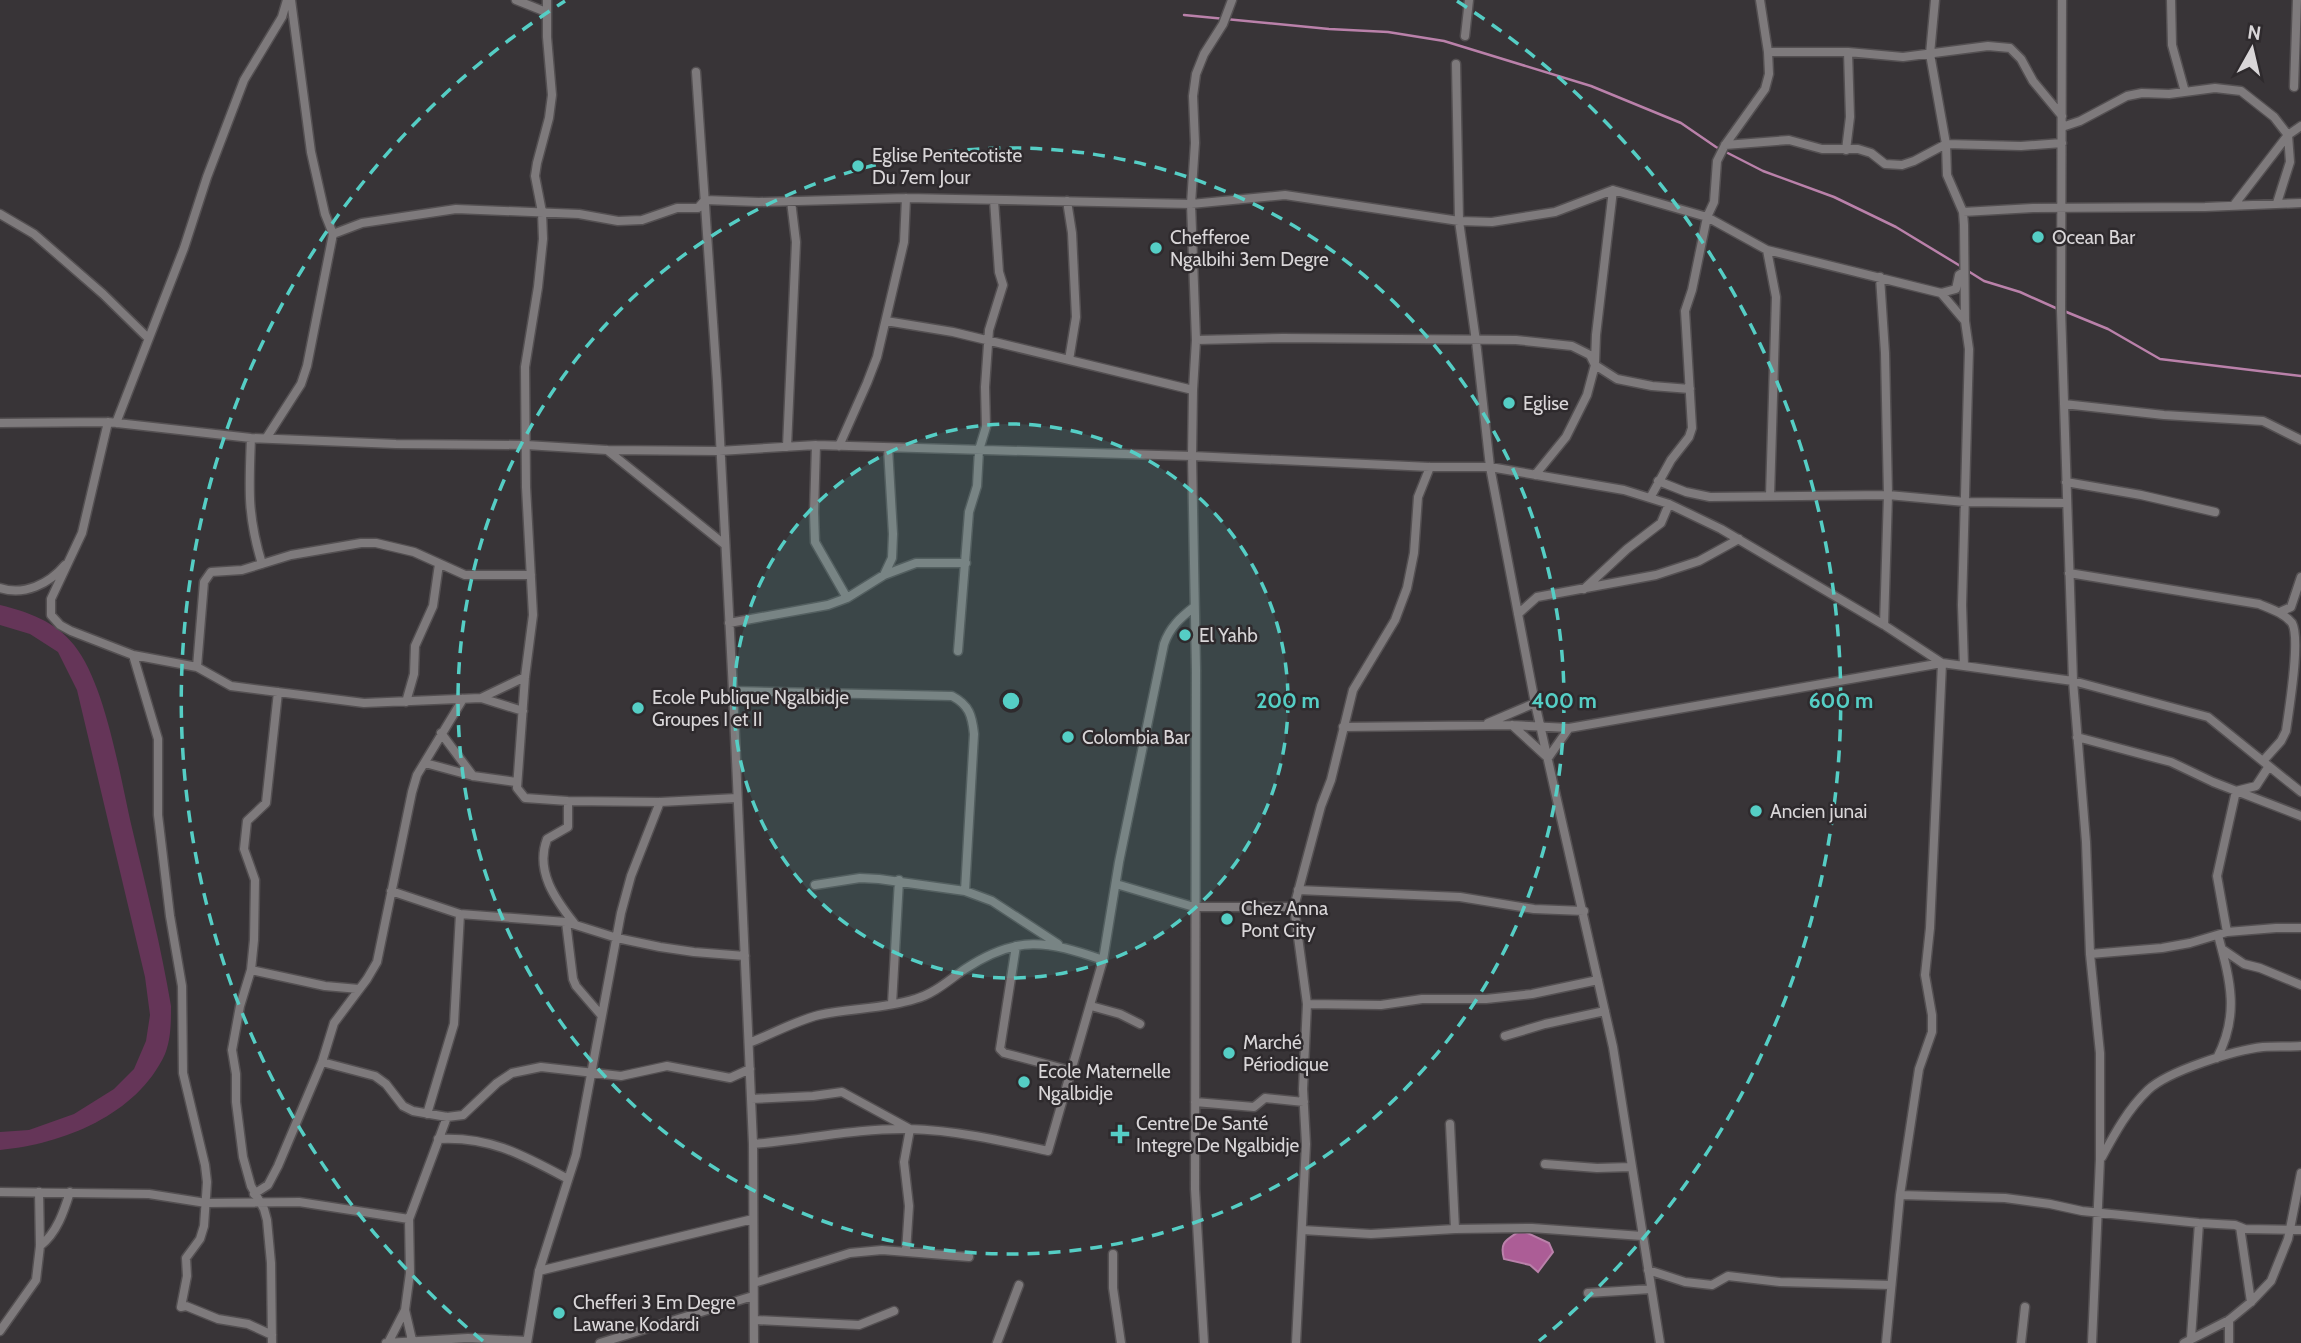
<svg xmlns="http://www.w3.org/2000/svg" width="2301" height="1343" font-family="Cabin,sans-serif">
<rect width="100%" height="100%" fill="#383437"/>
<path fill="#653558" d="M0,605C28,612 55,621 74,645C106,685 120,777 132,828C146,887 161,946 171,1006C171,1022 171,1039 165,1054C137,1115 63,1144 0,1150V1132L29,1130L74,1114L114,1089L134,1069L146,1041L150,1015L145,977L77,690L58,652L30,634L0,625Z"/>
<path fill="#ac5d96" stroke="#ba81aa" stroke-width="2" d="M1521,1230L1549,1243L1553,1252L1538,1272L1530,1265L1504,1259C1499,1241 1507,1240 1521,1230Z"/>
<g fill="none" stroke-linecap="round" stroke-linejoin="round">
<path stroke="#ba81aa" stroke-width="2.5" d="M1184,15L1329,29L1388,32L1444,41L1591,86L1681,123L1716,147L1763,171L1834,197L1896,227L1962,267
M1968,271L1984,281L2020,292L2058,309
M2064,311L2108,329L2160,359L2301,376"/>
<g stroke="#545052" stroke-width="11">
<path id="street" d="M516,0L546,12
M547,0V37L552,95L549,118L537,163L535,176L542,212L543,239L538,287L525,367L526,487L533,615L525,677L517,788L525,798L568,801L660,802L737,798
M1935,0L1930,54L1946,144L1947,175L1963,212L1964,225L1965,321L1969,349L1962,605L1964,666
M2062,0L2061,310L2073,681L2086,842L2090,954L2100,1053V1159L2092,1343
M2171,0L2172,45L2185,92
M1465,36L1469,0
M1768,52H1848L1903,57L1988,46L2010,48L2021,59L2033,81L2062,116
M1456,64L1459,221L1476,341L1490,467L1535,703L1613,1047L1660,1343
M696,72L717,381L733,691L753,1144L754,1343
M2294,87L2297,0
M2062,127L2080,121L2127,96L2142,93L2169,94L2215,88L2241,91L2274,117L2288,135L2290,162L2277,203
M1725,145L1789,140L1822,149H1858L1871,153L1885,164L1902,165L1914,161L1946,144L2021,146L2062,143
M1846,150L1850,117L1848,52
M1067,201L1072,233L1076,317L1069,360
M2234,205L2288,135L2301,126
M1963,212L2033,208L2205,207L2301,203
M0,214L34,234L103,294L148,338
M333,234L362,223L456,209L579,214L618,221L642,220L677,208H698L705,200L759,202L906,198L1191,204L1285,195L1459,221L1492,222L1555,212L1613,190L1707,217L1767,250L1941,293L1956,289L1959,275L1964,272
M1767,250L1776,297L1770,496
M1880,277L1885,353L1888,495L1884,625
M1941,293L1964,320
M886,321L953,332L1193,390
M1196,340L1283,338L1516,340L1572,346L1590,355L1595,365
M1595,362L1596,335L1613,190
M2064,404L2164,415L2263,421L2301,440
M108,422L82,533L51,599V615L60,625L71,631L133,655L197,667L231,686L364,703L481,698L523,711
M0,423L108,422L251,438L396,444L526,445L607,450L719,451L816,445L1192,456L1430,467H1490L1624,490L1669,504L1721,529L1884,625L1942,663L2073,681L2208,717L2301,792
M116,423L184,248L207,177L244,80L282,17L287,0
M267,437L301,384L307,366L333,234L325,214L311,152L291,0
M251,438C249,488 247,515 262,564
M816,445L814,512L815,542L847,598
M839,446L867,383L877,357L904,242L906,198
M787,447L796,242L791,201
M607,450L724,544
M1535,475L1566,437L1587,395L1595,365L1617,379L1652,386L1690,389
M1658,481L1686,492L1710,497L1888,495L1965,502L2067,503
M2066,482L2141,495L2215,512
M1650,498L1671,460L1689,437L1692,428L1685,311L1692,290L1707,217L1714,202L1717,161L1725,145L1765,89L1769,74L1768,52L1760,0
M2069,573L2259,604C2271,609 2284,613 2292,623C2301,639 2289,709 2286,731L2281,741L2263,761
M884,575L892,558L893,534L888,448
M0,588C24,596 49,584 65,565
M1584,589L1627,549L1661,523L1669,504
M2280,612L2291,607L2301,577
M1518,614L1537,597L1656,575L1699,561L1739,539
M729,623L828,605L847,598L884,575L916,563H966
M958,651L969,512L977,486L979,450L986,427L985,387L989,330L1003,285L999,272L994,200
M133,655L158,739V815L170,916L182,986L183,1073L205,1165L207,1182L204,1226L200,1239L186,1258L187,1276L181,1307L186,1306L218,1319L248,1324L272,1335
M197,667L204,582L211,572L242,570L291,555L361,543H376L414,552L465,575H531
M733,691L952,696C969,705 972,715 974,734L965,891
M481,698L525,677
M406,702L414,674L415,646L433,606L439,564
M1488,723L1535,703
M1512,725L1548,758L1569,728L1942,663L1930,928L1925,975L1932,1015V1032L1919,1069L1900,1195L1886,1343
M1343,727L1512,725L1569,728
M441,733L473,776
M2077,737L2171,762L2213,782L2301,816
M425,763L473,776L516,782
M568,801V827L547,839C535,871 555,899 574,923
M1116,884L1194,907H1294L1307,1004L1303,1089L1306,1144L1296,1343
M815,885L860,878L879,879L965,891L992,901L1058,944
M1298,890L1460,897L1534,909L1584,911
M391,891L460,914L566,922L617,938L660,947L694,952L745,956
M1294,907L1321,806L1331,780L1353,690L1395,620L1407,588L1414,553L1418,497L1430,467
M566,922L573,979L576,986L601,1015
M2227,932L2217,876L2236,791L2256,786L2269,766
M1016,946L1000,1049L1004,1053L1072,1071
M2222,949L2244,964L2260,968L2301,985
M2090,954L2162,948L2190,943L2227,932L2276,928H2301
M251,970L325,986L359,989
M892,1004L899,880
M1307,1004L1381,1005L1422,999H1486L1532,994L1598,980
M1091,1006L1120,1014L1140,1024
M1505,1036L1545,1024L1605,1011
M749,1043C772,1034 795,1021 819,1015C850,1008 884,1009 915,999C934,994 949,980 965,969C1018,934 1047,941 1103,960
M2217,1058C2240,1014 2230,980 2218,935
M322,1062L375,1076L386,1084L403,1106L413,1111L447,1117L463,1115L497,1083L512,1073L541,1067L621,1076L667,1066L730,1078L750,1069
M751,1099L813,1096L842,1092L910,1129L904,1162L909,1206L906,1252
M1195,1102L1254,1107L1265,1098L1304,1102
M427,1114L454,1024L460,914
M1450,1124L1455,1229
M438,1139C490,1136 523,1155 568,1179
M753,1144C804,1140 857,1128 909,1129C955,1130 1003,1141 1048,1151L1103,960L1119,862L1164,644C1170,627 1180,618 1194,607
M2102,1157C2115,1133 2128,1109 2148,1090C2168,1071 2235,1050 2263,1047C2276,1046 2288,1047 2301,1046
M1545,1164L1597,1168L1631,1167
M0,1192L149,1194L206,1203L299,1202L409,1219
M254,1194L268,1185L278,1166L322,1062L334,1023L367,979L377,962L412,792L417,775L463,699
M1900,1195L2005,1198L2050,1204L2082,1211L2199,1223L2235,1225L2245,1229L2301,1230
M2240,1227L2251,1302
M1302,1230L1371,1234L1455,1229L1532,1228L1642,1236
M40,1246C57,1233 64,1211 70,1192
M1113,1254V1288L1121,1343
M1648,1270L1685,1282L1712,1285L1728,1276L1780,1282L1891,1285
M539,1271L753,1219
M754,1283L850,1253L882,1250L969,1257
M1588,1293L1651,1289
M755,1320L859,1325L894,1311
M2229,1320V1343
M0,1331L36,1280L40,1246L39,1192
M2191,1338L2199,1223
M412,1340L405,1310L410,1273L409,1219L447,1117
M272,1343L271,1263L267,1220L264,1209L251,1186L243,1157L236,1102V1074L232,1050L240,1006L251,970L254,940L255,880L244,849L247,821L266,803L278,692
M386,1343L468,1338L527,1341
M388,1343L405,1310
M527,1343L539,1271L576,1155L621,913L631,876L660,802
M600,1343L753,1296
M997,1343L1019,1285
M1204,1343L1195,1189L1196,670L1192,456L1193,390L1196,340L1191,204L1195,143L1193,96L1196,74L1204,54L1223,24L1232,0
M2021,1343L2025,1307
M2184,1343L2229,1320L2251,1302L2271,1281L2288,1239L2301,1173"/>
</g>
<use href="#street" stroke="#7e7a7c" stroke-width="8"/>
</g>
<circle cx="1011" cy="701" r="277" fill="#55cec5" fill-opacity=".12"/>
<g fill="none" stroke="#55cec5" stroke-width="3.5" stroke-dasharray="12 9">
<circle cx="1011" cy="701" r="277"/>
<circle cx="1011" cy="701" r="553"/>
<path d="M483 1341A830 830 0 0 1 565 1M1457 1A830 830 0 0 1 1539 1341"/>
</g>
<g fill="#55cec5" stroke="#2e2a2d" stroke-width="2.5">
<circle cx="858" cy="166" r="7"/>
<circle cx="2038" cy="237" r="7"/>
<circle cx="1156" cy="248" r="7"/>
<circle cx="1509" cy="403" r="7"/>
<circle cx="1185" cy="635" r="7"/>
<circle cx="638" cy="708" r="7"/>
<circle cx="1068" cy="737" r="7"/>
<circle cx="1756" cy="811" r="7"/>
<circle cx="1227" cy="919" r="7"/>
<circle cx="1229" cy="1053" r="7"/>
<circle cx="1024" cy="1082" r="7"/>
<path d="M1116.5 1123.5h7v7h7v7h-7v7h-7v-7h-7v-7h7z"/>
<circle cx="559" cy="1313" r="7"/>
</g>
<g text-anchor="middle" dominant-baseline="central" stroke-width="5" stroke-linejoin="round" paint-order="stroke">
<g font-size="19" fill="#d9d6d8" stroke="#2e2a2d" text-anchor="start">
<text x="872" y="155">Eglise Pentecotiste<tspan x="872" dy="22">Du 7em Jour</tspan></text>
<text x="1170" y="237">Chefferoe<tspan x="1170" dy="22">Ngalbihi 3em Degre</tspan></text>
<text x="2052" y="237">Ocean Bar</text>
<text x="1523" y="403">Eglise</text>
<text x="1199" y="635">El Yahb</text>
<text x="652" y="697">Ecole Publique Ngalbidje<tspan x="652" dy="22">Groupes I et II</tspan></text>
<text x="1082" y="737">Colombia Bar</text>
<text x="1770" y="811">Ancien junai</text>
<text x="1241" y="908">Chez Anna<tspan x="1241" dy="22">Pont City</tspan></text>
<text x="1243" y="1042">Marché<tspan x="1243" dy="22">Périodique</tspan></text>
<text x="1038" y="1071">Ecole Maternelle<tspan x="1038" dy="22">Ngalbidje</tspan></text>
<text x="1136" y="1123">Centre De Santé<tspan x="1136" dy="22">Integre De Ngalbidje</tspan></text>
<text x="573" y="1302">Chefferi 3 Em Degre<tspan x="573" dy="22">Lawane Kodardi</tspan></text>
</g>
</g>
<circle cx="1011" cy="701" r="10" fill="#55cec5" stroke="#2e2a2d" stroke-width="3.5"/>
<g font-size="21" text-anchor="middle" font-weight="bold" fill="#55cec5" stroke="#2e2a2d" stroke-width="5" stroke-linejoin="round" paint-order="stroke">
<text x="1288" y="708">200 m</text>
<text x="1564" y="708">400 m</text>
<text x="1841" y="708">600 m</text>
</g>
<g transform="translate(2252 49) rotate(8)" stroke="#2e2a2d" stroke-width="5" paint-order="stroke">
<path d="M0-5L12 26L0 18L-12 26Z" fill="#d9d6d8"/>
<text y="-10" font-size="19" font-weight="bold" text-anchor="middle" fill="#d9d6d8">N</text>
</g>
</svg>
